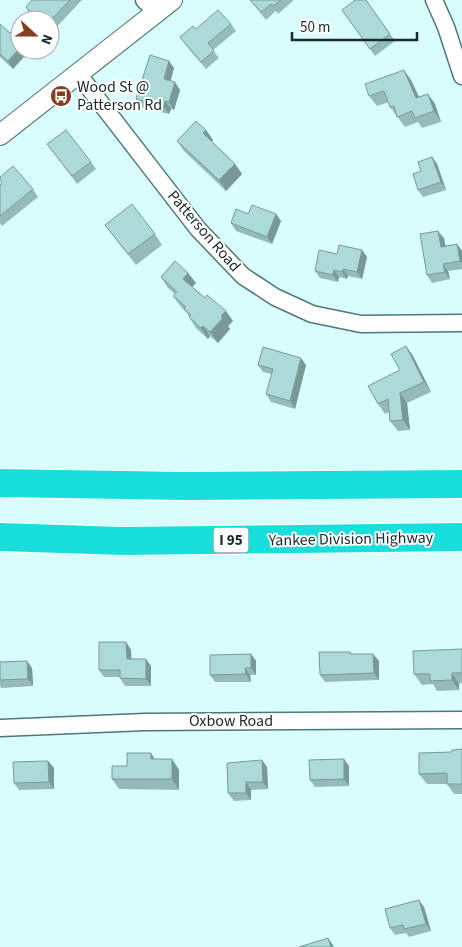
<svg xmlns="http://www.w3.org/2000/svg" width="462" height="947" font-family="'Source Sans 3',sans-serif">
<rect width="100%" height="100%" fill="#d9fdfc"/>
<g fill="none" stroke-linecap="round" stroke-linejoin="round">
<g stroke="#4d7877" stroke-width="19">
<path id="minor" d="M144,0L157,12
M434,0L446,27L462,76
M79,75L198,229L243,276L275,297L312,314L361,324L462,323
M0,728L145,722L462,720"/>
</g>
<g stroke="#4d7877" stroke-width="22">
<path id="tertiary" d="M0,135L172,0"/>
</g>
<g stroke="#fff" stroke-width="30">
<path id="motorway" d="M0,483L185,486L462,484
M0,537L122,541L462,537"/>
</g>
<use href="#minor" stroke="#fff" stroke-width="16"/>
<use href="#tertiary" stroke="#fff" stroke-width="20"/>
<use href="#motorway" stroke="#18dfdc" stroke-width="28"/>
</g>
<path fill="#94bbba" d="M32,0H82L50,34V20L29,13L26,7Z
M250,0H294L278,14L276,11L266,20Z
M366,0L395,41L375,56L342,10Z
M0,24L10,33L20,50H30L13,69L0,57Z
M231,24L236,31L213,50L219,58L206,69L185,44L180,37L196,29Z
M169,61L174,68L170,81L180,90L174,110L171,109L169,114L141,107L136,99Z
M411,80L419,97L428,94L435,104L441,122L422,128L418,122L405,127L390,107L389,102L377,106L369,96Z
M206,130L213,140L212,142L235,164L242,174L226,191L184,151L177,141Z
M47,144L91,162L96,169L77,184Z
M432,157L437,164L446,190L423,197L418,190L421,171Z
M2,183L33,189L38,197L2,226L0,223V185Z
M248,214H276L281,221L272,244L236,231L231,223Z
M105,225L155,234L162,245L136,265Z
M444,238L445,246L457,244L462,251V269L448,271L450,279L432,283L427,275Z
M362,250L367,257L362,279L348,276L347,279L339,277L338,282L320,278L315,271L337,254Z
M188,273L196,283L192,287L233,321L228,326L230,329L218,343L210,336L208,339L196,328L189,317V316L185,311L181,307L173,296L175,294L168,288L161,277Z
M406,346L413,356L431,392L407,403L410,430L398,431L390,421L389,412L385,414L378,404L400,370Z
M258,365H306L295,409L271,402L266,394L272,374L263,372Z
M126,642L131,650V659L151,666V686H125L120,678V677H104L99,670Z
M462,649V683L459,684V690L437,691L433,684L422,685L414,674Z
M350,652L352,654H373L379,661V680L325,682L320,675Z
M251,654L256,661V675H250L251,682H215L210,675Z
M27,661L32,668L33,686L1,688L0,685V662Z
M462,749V794H454L447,784H427L419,774L452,752Z
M155,759H172L179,770V790L119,789L112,779L127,766Z
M262,760L267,767L268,789L251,790V800L234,801L228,793Z
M48,761L54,768V789L19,790L14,783Z
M349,766V786L315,787L310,780Z
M424,907L431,931L409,937L406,933L395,935L390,928Z"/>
<path fill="#789997" d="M20,48V50H30L13,69L8,61Z
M169,61L174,68L169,87L164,79Z
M404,70L411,80L424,108L416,98Z
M175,82L180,90L174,110L169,102Z
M428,94L435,104L441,122L434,111Z
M165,101L171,109L169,114L164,107Z
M206,130L213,140L210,144L203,133Z
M432,157L437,164L446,190L441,182Z
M235,164L242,174L226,191L219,180Z
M276,214L281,221L272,244L267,237Z
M438,231L444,238L447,254L441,247Z
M457,244L462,251V263L460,261Z
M362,250L367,257L362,279L357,272Z
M443,264L448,271L450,279L445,272Z
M343,269L348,276L347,279L342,272Z
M334,270L339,277L338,282L333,275Z
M188,273L196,283L190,289L183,279Z
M226,311L233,321L228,326L230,329L218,343L210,332L221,316Z
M203,326L210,336L208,339L201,328Z
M406,346L413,356L431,392L424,382Z
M301,358L306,365L295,409L290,401Z
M400,393L407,403L410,430L403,420Z
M126,642L131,650L132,666L127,659Z
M251,654L256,661V675L251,668Z
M373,654L379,661V680L374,673Z
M146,659L151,666V686L146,679Z
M27,661L32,668L33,686L28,679Z
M245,668L250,675L251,682L246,674Z
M452,673L459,684V690L452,680Z
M151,753L158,764L151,759Z
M172,759L179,770V790L172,779Z
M344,759L349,766V786L344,779Z
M262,760L267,767L268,789L263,782Z
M48,761L54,768V789L49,782Z
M246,782L251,790V800L246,793Z
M419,900L424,907L431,931L426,924Z
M328,938L333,945L334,947H331Z"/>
<path fill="#acdad8" stroke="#789997" d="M32,0H70L50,21V20H23L30,11L26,7Z
M250,0H281L273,6L271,4L261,12Z
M355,0H366L390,34L370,49L342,10Z
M218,10L231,24L208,43L214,51L201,62L180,37L193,26L196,29Z
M20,23V48L8,61L0,54V24L10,33Z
M150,55L169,61L164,79L175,82L169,102L165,101L164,107L136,99Z
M404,70L416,98L428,94L434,111L415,118L412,111L397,117L394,106L390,107L384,91L369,96L365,84Z
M196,121L206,130L203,133L235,164L219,180L177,141Z
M66,130L91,162L72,176L47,144Z
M432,157L441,182L418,190L413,174L421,171L418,162Z
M13,166L33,189L0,216V185L2,183L0,180V177Z
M132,204L155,234L128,254L105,225Z
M252,205L276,214L267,237L231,223L236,209L248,214Z
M438,231L441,247L457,244L460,261L443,264L445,272L427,275L420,234Z
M339,245L362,250L357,272L343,269L342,272L334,270L333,275L315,271L319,250L337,254Z
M175,261L188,273L183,279L205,298L207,295L226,311L221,316L223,318L210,332L203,326L201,328L189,317L191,315L184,309L186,307L173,296L177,292L161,277Z
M406,346L424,382L400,393L403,420L390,421L388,399L378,404L368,386L400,370L391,354Z
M263,347L301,358L290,401L266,394L273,369L258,365Z
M99,642H126L127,659H146V679L120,678V670H99Z
M462,649V673H452V680L430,681V674H414L413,651Z
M319,652H350V654H373L374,673L320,675Z
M251,654V668H245L246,674L210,675V655Z
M27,661L28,679L0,680V662Z
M462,749V784H447V773L419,774V753L452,752V750Z
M127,753H151V759H172V779H112V766H127Z
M344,759V779L310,780L309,760Z
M262,760L263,782H246V793H228L227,763Z
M48,761L49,782L14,783L13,762Z
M419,900L426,924L404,929L403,925L390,928L385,909Z
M328,938L331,947H299Z"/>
<defs>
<g id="bus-disc" transform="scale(1.125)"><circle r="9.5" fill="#863e1e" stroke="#fff"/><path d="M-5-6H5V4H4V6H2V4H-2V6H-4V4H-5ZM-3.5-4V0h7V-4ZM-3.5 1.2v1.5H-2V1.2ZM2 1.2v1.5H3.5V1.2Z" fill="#fff"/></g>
</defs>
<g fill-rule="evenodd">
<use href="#bus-disc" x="61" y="96"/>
</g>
<g text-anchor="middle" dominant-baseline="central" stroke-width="4" stroke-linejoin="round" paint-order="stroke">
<rect fill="#fff" stroke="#5d6a69" stroke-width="1" x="213.5" y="527.5" width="35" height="25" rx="4"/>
<g font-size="15" font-weight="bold" fill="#182a29">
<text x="231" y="540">I 95</text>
</g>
<g font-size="16" fill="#182a29" stroke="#fff" text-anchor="start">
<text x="77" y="87">Wood St @<tspan x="77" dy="18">Patterson Rd</tspan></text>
</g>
<g font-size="16" fill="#182a29" stroke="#fff">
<text transform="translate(204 231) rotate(49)">Patterson Road</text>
<text transform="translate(351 539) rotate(-1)">Yankee Division Highway</text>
<text x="231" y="721">Oxbow Road</text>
</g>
</g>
<g transform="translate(35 35) rotate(111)"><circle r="24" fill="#ffffff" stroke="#a3aaa9"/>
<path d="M0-4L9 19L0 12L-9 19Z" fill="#863e1e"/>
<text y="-8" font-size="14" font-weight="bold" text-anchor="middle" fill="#182a29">N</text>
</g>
<path d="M292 32v8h125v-8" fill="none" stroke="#182a29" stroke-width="2.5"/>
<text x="300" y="32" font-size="15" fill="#182a29" stroke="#ffffff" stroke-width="4" paint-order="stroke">50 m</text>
</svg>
